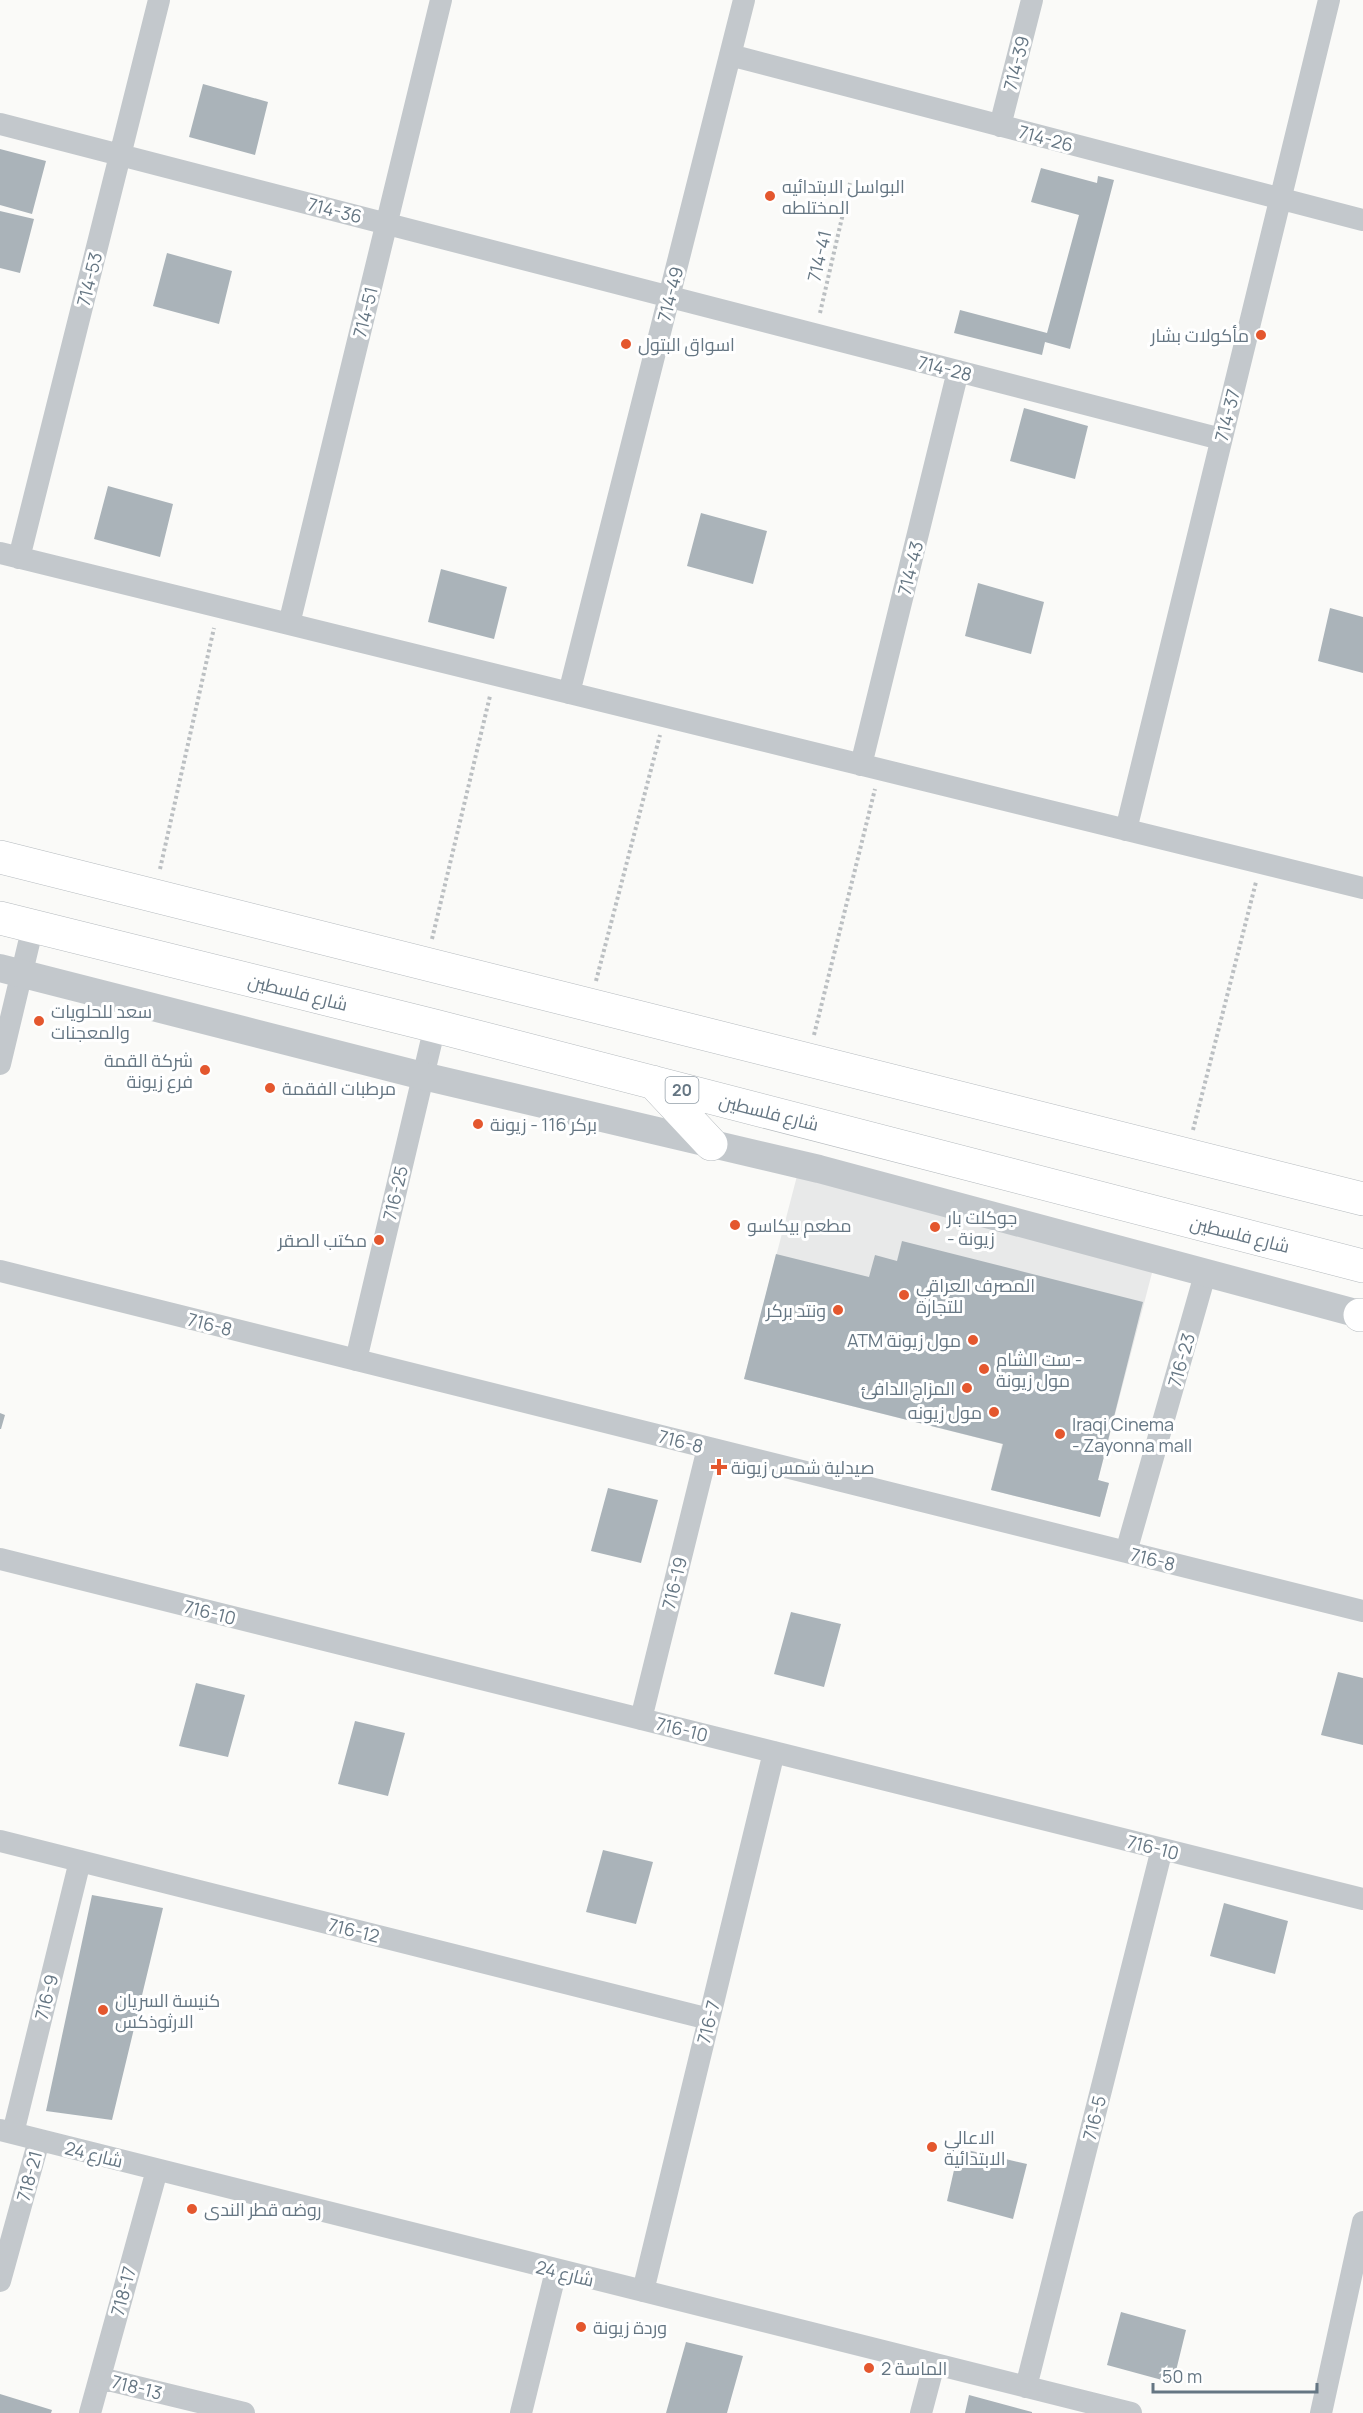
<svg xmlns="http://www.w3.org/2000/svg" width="1363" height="2413" font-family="Manrope,Cairo,sans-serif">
<rect width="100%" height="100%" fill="#fafaf8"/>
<path fill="#e8e9e9" d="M797,1176L1153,1269L1098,1480L1109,1483L1100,1517L991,1490L1002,1444L744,1379Z"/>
<path fill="#aab3b9" d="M203,84L268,102L255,155L189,137Z
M0,149L46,161L32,214L0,205Z
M1041,168L1097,183L1098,176L1114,180L1070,349L1045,342L1042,355L954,333L960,310L1047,333L1079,215L1031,202Z
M0,211L34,219L20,273L0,268Z
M167,253L232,271L219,324L153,306Z
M1024,408L1088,426L1075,479L1010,461Z
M108,486L173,504L160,557L94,539Z
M701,513L767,531L753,584L687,566Z
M441,569L507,587L494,639L428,622Z
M978,583L1044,602L1031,654L965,636Z
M1330,608L1363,617V673L1318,661Z
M902,1241L1143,1302L1098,1480L1109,1483L1100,1517L991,1490L1003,1444L744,1379L776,1254L869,1277L875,1255L897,1261Z
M0,1413L5,1415L1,1429H0Z
M608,1488L658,1500L641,1563L591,1551Z
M791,1612L841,1624L824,1687L774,1674Z
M1338,1672L1363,1678V1745L1321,1735Z
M196,1683L245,1695L228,1757L179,1746Z
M355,1721L405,1733L388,1796L338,1784Z
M603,1850L653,1862L636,1924L586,1912Z
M92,1895L163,1908L112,2120L46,2111Z
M1224,1903L1288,1921L1275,1974L1210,1956Z
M959,2148L1027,2164L1013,2219L947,2201Z
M1121,2312L1186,2330L1173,2383L1107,2365Z
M686,2342L743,2356L727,2413H666Z
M0,2394L52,2410L51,2413H0Z
M969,2395L1032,2412V2413H965Z"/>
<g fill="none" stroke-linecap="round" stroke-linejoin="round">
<g stroke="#b5babe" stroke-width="34">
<path id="primary" d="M0,857L1363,1199
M0,918L435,1026L1363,1266
M653,1082L711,1144
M1360,1315H1363"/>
</g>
<path stroke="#bbbfc2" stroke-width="4" stroke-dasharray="3 3" stroke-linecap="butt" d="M820,313L850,183
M160,869L214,628
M432,939L490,696
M596,981L660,735
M814,1035L875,789
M1193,1130L1256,882"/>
<path stroke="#c3c8cc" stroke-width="22" d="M730,55L1363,220
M0,124L1221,439
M1000,126L1032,0
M0,553L1363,888
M19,558L159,0
M289,624L441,0
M569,693L744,0
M861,765L958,371
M1126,830L1329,0
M0,1064L33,926
M0,1271L1363,1611
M356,1360L435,1026
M1126,1552L1206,1271
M0,1559L1363,1899
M641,1719L708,1448
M0,1841L709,2019
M0,2130L1131,2413
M13,2133L80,1861
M0,2281L39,2140
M643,2291L774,1752
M100,2378L244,2413
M1026,2387L1162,1849
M90,2413L157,2170
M521,2413L556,2271
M921,2413L934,2364
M1321,2413L1363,2222"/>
<path stroke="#c3c8cc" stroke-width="28" d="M0,968L423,1076L819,1169L1363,1315"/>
<use href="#primary" stroke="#fff" stroke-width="33"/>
</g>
<g fill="#e4572e" stroke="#fff" stroke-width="2">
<circle cx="770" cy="196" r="6"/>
<circle cx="1261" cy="335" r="6"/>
<circle cx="626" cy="344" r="6"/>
<circle cx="39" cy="1021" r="6"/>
<circle cx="205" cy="1070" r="6"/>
<circle cx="270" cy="1088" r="6"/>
<circle cx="478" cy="1124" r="6"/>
<circle cx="735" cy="1225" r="6"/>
<circle cx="935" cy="1227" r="6"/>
<circle cx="379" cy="1240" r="6"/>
<circle cx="904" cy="1295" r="6"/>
<circle cx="838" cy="1310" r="6"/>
<circle cx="973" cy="1340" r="6"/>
<circle cx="984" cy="1369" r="6"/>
<circle cx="967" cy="1388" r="6"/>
<circle cx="994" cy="1412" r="6"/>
<circle cx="1060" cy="1434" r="6"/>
<path d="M716 1458h6v6h6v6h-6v6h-6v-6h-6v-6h6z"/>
<circle cx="103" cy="2010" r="6"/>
<circle cx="932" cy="2147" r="6"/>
<circle cx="192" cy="2209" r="6"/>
<circle cx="581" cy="2327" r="6"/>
<circle cx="869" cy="2368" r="6"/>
</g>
<g text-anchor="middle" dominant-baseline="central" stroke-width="6" stroke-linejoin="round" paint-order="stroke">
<rect fill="#fff" stroke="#939fa8" stroke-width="1.5" x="665.5" y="1077" width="33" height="26" rx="4.5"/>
<g font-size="16" font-weight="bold" fill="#657683">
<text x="682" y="1090">20</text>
</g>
<g font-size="18" fill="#657683" stroke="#fff">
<text transform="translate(1016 63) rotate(-76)">714-39</text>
<text transform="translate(1046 138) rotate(15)">714-26</text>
<text transform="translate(335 210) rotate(14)">714-36</text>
<text transform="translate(819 256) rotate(-77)">714-41</text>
<text transform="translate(89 279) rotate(-76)">714-53</text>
<text transform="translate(670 294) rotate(-76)">714-49</text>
<text transform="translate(365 312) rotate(-76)">714-51</text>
<text transform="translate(945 368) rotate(14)">714-28</text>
<text transform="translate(1227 415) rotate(-76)">714-37</text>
<text transform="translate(910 568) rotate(-76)">714-43</text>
<text transform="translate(298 992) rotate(14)">شارع فلسطين</text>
<text transform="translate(769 1112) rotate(14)">شارع فلسطين</text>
<text transform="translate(395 1193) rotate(-77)">716-25</text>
<text transform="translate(1240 1234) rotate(14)">شارع فلسطين</text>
<text transform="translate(210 1324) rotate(14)">716-8</text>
<text transform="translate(1181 1360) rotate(-74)">716-23</text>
<text transform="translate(681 1441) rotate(14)">716-8</text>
<text transform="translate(1153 1559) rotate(14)">716-8</text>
<text transform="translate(674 1583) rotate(-76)">716-19</text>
<text transform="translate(210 1612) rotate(14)">716-10</text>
<text transform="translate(682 1729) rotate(14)">716-10</text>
<text transform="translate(1153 1847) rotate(14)">716-10</text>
<text transform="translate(354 1930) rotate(14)">716-12</text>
<text transform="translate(46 1997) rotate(-76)">716-9</text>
<text transform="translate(708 2022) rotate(-76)">716-7</text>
<text transform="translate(1094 2118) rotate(-76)">716-5</text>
<text transform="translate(94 2154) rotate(14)">شارع 24</text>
<text transform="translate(29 2176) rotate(-75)">718-21</text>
<text transform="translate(565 2273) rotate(14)">شارع 24</text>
<text transform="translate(123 2291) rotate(-75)">718-17</text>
<text transform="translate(137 2387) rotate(14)">718-13</text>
</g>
<g font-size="18" fill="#657683" stroke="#fff" text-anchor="start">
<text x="782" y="186">البواسل الابتدائيه<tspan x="782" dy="21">المختلطه</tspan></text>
<text x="1249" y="335" text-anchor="end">مأكولات بشار</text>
<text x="638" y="344">اسواق البتول</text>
<text x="51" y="1011">سعد للحلويات<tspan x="51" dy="21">والمعجنات</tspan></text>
<text x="193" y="1060" text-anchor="end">شركة القمة<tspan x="193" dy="21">فرع زيونة</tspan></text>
<text x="282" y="1088">مرطبات الفقمة</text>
<text x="490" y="1124">بركر 116 - زيونة</text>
<text x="947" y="1217">جوكلت بار<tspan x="947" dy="21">- زيونة</tspan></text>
<text x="747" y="1225">مطعم بيكاسو</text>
<text x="367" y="1240" text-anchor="end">مكتب الصقر</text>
<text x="916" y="1285">المصرف العراقي<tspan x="916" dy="21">للتجارة</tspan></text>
<text x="826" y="1310" text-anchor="end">ونتد بركر</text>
<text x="961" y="1340" text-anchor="end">ATM مول زيونة</text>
<text x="996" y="1359">ست الشام -<tspan x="996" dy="21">مول زيونة</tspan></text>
<text x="955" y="1388" text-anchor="end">المزاج الدافئ</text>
<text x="982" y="1412" text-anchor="end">مول زيونه</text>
<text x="1072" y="1424">Iraqi Cinema<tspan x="1072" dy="21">- Zayonna mall</tspan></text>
<text x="731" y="1467">صيدلية شمس زيونة</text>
<text x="115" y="2000">كنيسة السريان<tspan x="115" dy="21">الارثوذكس</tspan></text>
<text x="944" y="2137">الاعالي<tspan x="944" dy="21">الابتدائية</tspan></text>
<text x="204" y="2209">روضه قطر الندى</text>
<text x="593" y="2327">وردة زيونة</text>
<text x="881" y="2368">الماسة 2</text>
</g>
</g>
<path d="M1153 2383v9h164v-9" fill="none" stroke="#657683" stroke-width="3"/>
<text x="1162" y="2383" font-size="18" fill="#657683" stroke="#ffffff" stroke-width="4.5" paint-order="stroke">50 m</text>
</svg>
